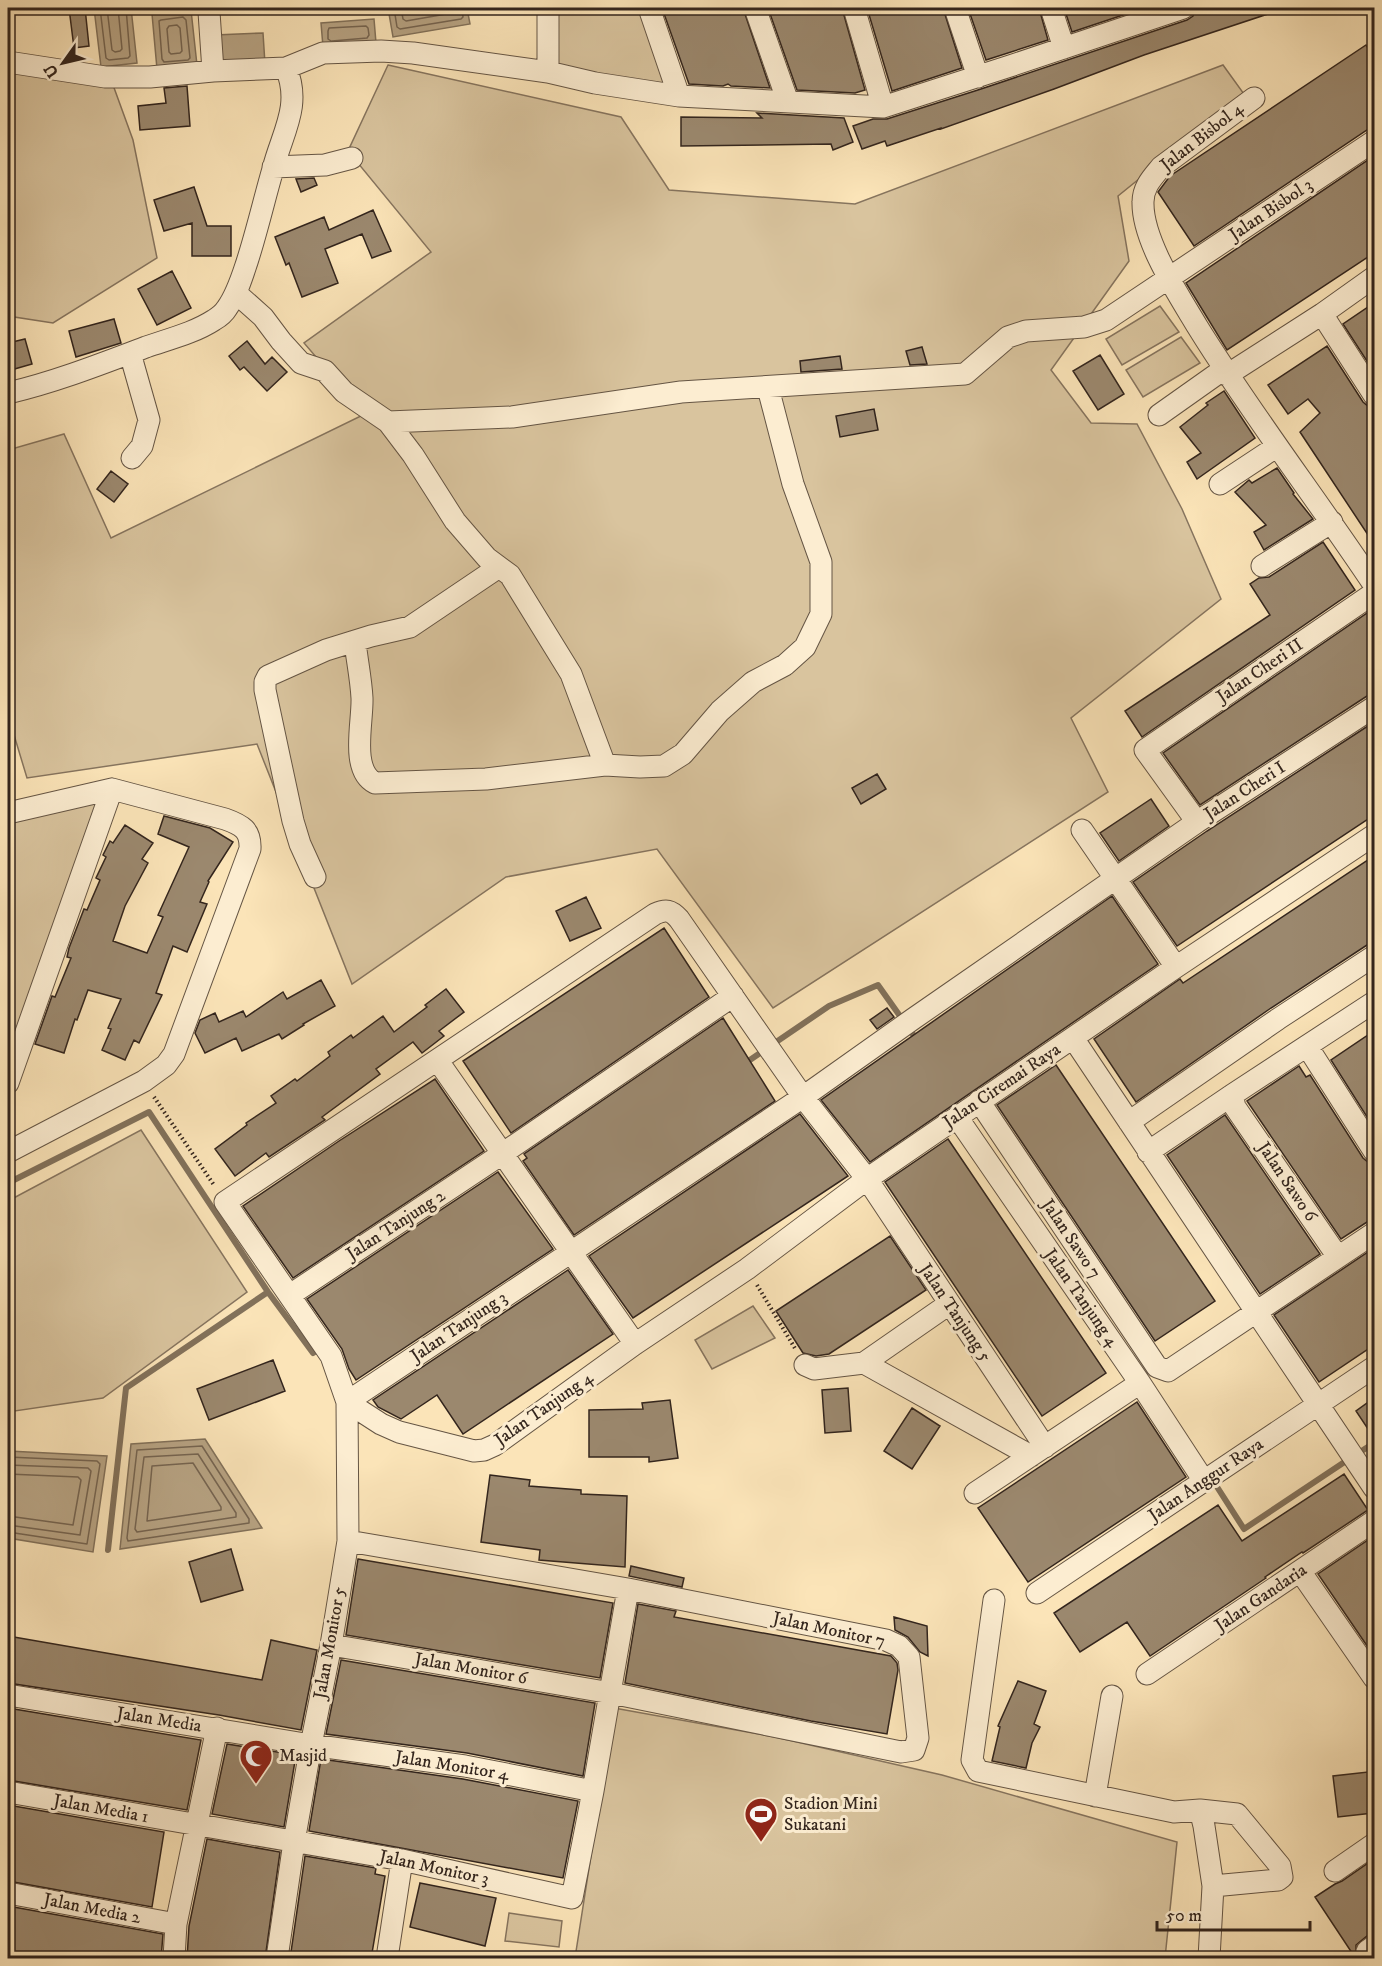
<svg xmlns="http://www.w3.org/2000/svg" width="1382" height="1966" font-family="'IM FELL DW Pica',serif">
<rect width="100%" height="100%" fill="#fbe4b8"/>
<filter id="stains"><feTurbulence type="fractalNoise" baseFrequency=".00333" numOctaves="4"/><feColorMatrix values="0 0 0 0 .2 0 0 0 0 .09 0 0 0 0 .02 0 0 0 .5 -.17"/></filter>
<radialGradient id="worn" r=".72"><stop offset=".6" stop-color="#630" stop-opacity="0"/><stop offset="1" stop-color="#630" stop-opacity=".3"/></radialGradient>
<path fill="#d9c49e" stroke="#86745e" stroke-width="1.5" d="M548,8H649L679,96L548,72Z
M388,65L621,117L669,190L855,204L1223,65L1244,94L1118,196L1129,261L1051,370L1091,423L1137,424L1182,509L1221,599L1071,718L1108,792L773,1008L657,849L506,877L352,984L257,744L27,778L8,715V450L64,434L111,538L365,414L304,343L431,252L348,151Z
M8,72L113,85L133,140L157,258L53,323L8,316Z
M1160,306L1179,332L1122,365L1106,339Z
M1181,337L1200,363L1143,397L1126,370Z
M112,789L8,1083V813Z
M141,1130L247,1292L103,1398L8,1412V1201Z
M753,1306L775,1338L712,1369L695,1340Z
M614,1708L775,1737L942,1775L1177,1842L1165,1958H575Z
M509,1913L562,1921L559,1947L505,1941Z"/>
<path fill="#b7a383" stroke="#82715a" stroke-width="1.5" d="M94,8H131L137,63L101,67Z
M388,8H467L470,24L393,37Z
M191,10L197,65L157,69L152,14Z
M374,19L376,43L323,47L321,23Z
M263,33L265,64L217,66L215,35Z
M205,1439L262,1528L120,1549L131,1444Z
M8,1451L107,1456L93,1552L8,1538Z"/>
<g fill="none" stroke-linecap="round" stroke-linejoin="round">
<path stroke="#756450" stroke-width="1.5" d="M100,8L106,58L109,60L128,58L130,56L126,8
M107,8L112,50L115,52L120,51L122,49L118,8
M394,8L397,27L400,29L461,19L463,17L462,8
M401,8L403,19L406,21L452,13L454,8
M183,17L186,20L190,58L188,60L164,62L162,59L159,21L161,20Z
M177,25L180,28L182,51L180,53L171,54L169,52L167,29L169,26Z
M331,41L328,39V31L329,28L366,26L368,28L369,35L367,38L332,41
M202,1446L249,1519V1523L128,1541L127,1538L137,1450Z
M198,1454L236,1513V1517L137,1532L135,1529L144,1457Z
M8,1457L97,1461L100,1464L87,1544L8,1532
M193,1463L221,1507V1510L147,1521L152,1466Z
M8,1465L88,1468L91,1471L80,1535L8,1525
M8,1474L78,1477L81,1480L73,1525L8,1516"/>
<path stroke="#82715a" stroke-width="6" d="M744,1064L829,1006L878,985L917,1040
M8,1183L149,1112L268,1292L313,1353L322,1347
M1357,1454L1374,1443
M1212,1479L1244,1529L1349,1459
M108,1550L126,1388L268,1292"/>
</g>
<path fill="#9b886e" stroke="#33251d" stroke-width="1.5" d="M69,8H85L89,46L74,48Z
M662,8H743L770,88L731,86L728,84L723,86L689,84Z
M768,8H842L865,90L855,93L797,90Z
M867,8H943L962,68L892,91Z
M968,8H1039L1048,40L986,60Z
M1064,8H1144L1072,32Z
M1195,8H1280V10L1144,55L1054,89L941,129V128L887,146L885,141L862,149L853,126L873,119H887L981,89L1187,20L1193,16Z
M1366,45L1374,58V128L1367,130L1194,246L1158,192L1170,176Z
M187,86L190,126L140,130L138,106L166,103L164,88Z
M757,113L844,118L853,142L833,150L831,144L681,146V117L762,118Z
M1374,156V253L1227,350L1186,283Z
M314,178L317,185L301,192L296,179Z
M194,187L207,226H231V256H192V223L164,231L154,200Z
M373,210L391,251L372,258L362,234L325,249L338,283L302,297L289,263L286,265L275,237L324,217L329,230Z
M172,271L191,308L157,325L138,289Z
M1374,303V372L1343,324Z
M114,319L121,343L76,357L69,331Z
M25,339L32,364L11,370L8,357V343Z
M247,341L265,364L272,357L287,372L267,391L244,367L240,370L229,356Z
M1327,346L1363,402L1369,407L1374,408V544L1300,432L1320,413L1308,399L1288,414L1268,385Z
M922,347L927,364L910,365L906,351Z
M1100,355L1124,394L1098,410L1073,371Z
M840,356L842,369L801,372L800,361Z
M1224,391L1255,438L1197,479L1187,462L1201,453L1180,427L1208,405L1206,403Z
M874,409L878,430L840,437L836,416Z
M1277,468L1294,493L1293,494L1313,519L1264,550L1254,532L1266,525L1235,492L1249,480L1252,483Z
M111,471L128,484L114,502L97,489Z
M1323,542L1355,590L1142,737L1125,711L1270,615L1250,584L1259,578L1269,577Z
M1373,609L1374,612V694L1367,696L1200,805L1163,753Z
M1374,722V815L1177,946L1133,882L1207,831Z
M877,774L886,789L861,804L852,788Z
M1151,799L1169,826L1119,861L1100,833Z
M164,816L210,828L233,842L208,881L209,882L200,902L207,904L187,952L173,946L156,993L162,995L139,1043L134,1040L125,1060L102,1050L111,1029L108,1028L121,999L88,990L77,1020L75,1019L64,1053L35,1044L52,996L55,997L71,958L67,957L69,948L84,909L87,910L100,880L96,878L106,857L103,855L110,841L113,843L125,825L153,843L142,859L148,863L125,906L113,941L147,953L163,917L158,915L189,847L158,834Z
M1374,856V943L1367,945L1271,1008L1136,1102L1094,1039L1180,979L1183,983Z
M1112,896L1158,964L870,1162L821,1100Z
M586,897L601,928L570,941L556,911Z
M664,928L709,997L511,1133L463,1061Z
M321,980L335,1006L303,1024L304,1025L282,1039L279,1034L242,1051L236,1038L205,1053L195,1033L200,1020L215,1013L219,1022L243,1011L246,1017L283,992L287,999Z
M446,989L464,1012L439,1031L444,1036L422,1053L413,1042L376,1069L380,1074L322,1117L325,1120L269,1157L266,1153L235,1176L215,1149L247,1125L246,1123L276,1103L271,1096L295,1079L297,1081L330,1056L328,1052L351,1035L353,1038L383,1016L394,1032L427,1007L425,1005Z
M887,1008L894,1017L877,1029L870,1020Z
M723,1018L775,1101L574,1235L523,1161L527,1158L524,1154Z
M1374,1031V1128L1331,1060Z
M1056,1065L1215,1301L1155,1341L997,1105Z
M1299,1066L1306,1077L1310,1075L1363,1158L1369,1163L1374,1164V1220L1367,1222L1341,1239L1247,1101Z
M435,1079L484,1151L293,1278L243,1206L339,1141Z
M800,1114L848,1176L633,1318L589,1256Z
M1225,1115L1320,1254L1260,1294L1167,1155Z
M948,1139L1106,1373L1042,1416L885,1182Z
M498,1172L553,1249L356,1380L349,1369L342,1349L307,1299Z
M890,1236L926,1290L829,1354L816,1356L803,1353L776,1311Z
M1374,1248V1345L1319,1382L1274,1315Z
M568,1270L613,1334L463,1434L437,1395L401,1419L378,1407L373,1400Z
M273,1360L285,1391L209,1420L197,1389Z
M848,1388L851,1431L825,1433L822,1390Z
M1374,1398V1438L1356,1411Z
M670,1400L678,1458L649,1462V1457H589V1410L643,1409L642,1403Z
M1137,1402L1186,1477L1028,1582L978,1508Z
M912,1408L940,1426L912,1469L884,1451Z
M1344,1474L1368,1510L1303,1553L1302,1552L1265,1577L1266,1578L1150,1656L1127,1622L1080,1652L1054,1613L1218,1505L1242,1541Z
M490,1475L530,1480L529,1486L581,1490V1494L627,1496L625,1567L539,1560L540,1550L481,1542Z
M1374,1536V1656L1318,1574Z
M231,1549L243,1590L201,1602L189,1562Z
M358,1559L613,1603L600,1678L346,1635Z
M631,1566L684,1578L682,1587L629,1576Z
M638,1604L676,1611L674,1617L891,1656L897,1663L898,1670L887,1734L811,1721L625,1683Z
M894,1617L927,1626L928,1656L920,1652L908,1637L895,1630Z
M8,1636L262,1680L271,1640L317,1650L301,1730L219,1715L8,1683Z
M341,1660L595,1703L583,1776L467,1753L326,1734Z
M1018,1681L1046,1691L1034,1724L1040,1727L1032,1743L1026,1768L992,1761L1000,1727L998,1726Z
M8,1708L201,1740L187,1810L8,1780Z
M227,1744L296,1755L284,1827L212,1814Z
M321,1759L463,1779L578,1801L563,1878L309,1831Z
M1368,1772L1373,1813L1338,1817L1333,1776Z
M8,1805L164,1832L152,1907L8,1881Z
M207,1839L280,1852L265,1959L232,1953L231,1959H187L189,1926Z
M305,1856L376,1868L375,1874L385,1876L371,1959H290Z
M1374,1859V1934L1367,1936L1356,1945V1959L1315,1897L1335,1884L1342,1881Z
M420,1883L496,1898L485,1946L410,1927Z
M8,1906L163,1934L161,1959H8Z"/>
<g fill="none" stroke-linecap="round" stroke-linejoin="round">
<g stroke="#655544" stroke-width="23">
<path id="street" d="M649,8L679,96
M755,8L788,102
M854,8L883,107
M955,8L978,77
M1051,8L1064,48
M209,12L213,71
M8,62L105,77H150L213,71L286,68L323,53L381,51L413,53L548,72L595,83L679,96L883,107L1010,66L1183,8
M548,72V8
M1254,98L1161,167C1152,178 1143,187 1143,202C1142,240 1178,294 1197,326C1252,415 1316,498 1374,585
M273,167L325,165L352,158
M236,293L263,317L281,341L301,363L325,371L344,392L388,422L413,455L455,521L487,558L510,575L571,674L605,765L640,767L664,766L683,754L720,711L753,682L785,665L805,647L821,614V562L793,484L768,388
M1322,314L1374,395
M130,353L149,420L142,446L132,458
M1227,375L1322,314L1374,277
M8,393C55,382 101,364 146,347C169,339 194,333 214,320C219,317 224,313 227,308C237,294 242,277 247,262C257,231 264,200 273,169C282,133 302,106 286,68
M1159,415L1224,369
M388,422L512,417L681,392L965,374L1008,337L1026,331L1084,327L1106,320L1374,141
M1220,484L1276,447
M1262,566L1332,522
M355,642C357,660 361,679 362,698C363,722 350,770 375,783L486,779L605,765
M8,813L112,789L225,819C242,825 251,830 250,849L174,1054L166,1065L144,1081L8,1152
M1197,822L1145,750L1374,593
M1082,830L1176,967
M315,877L300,844L293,821L265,690V682L268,676L326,650L371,636L410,627L499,567
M1073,1038L1374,1488
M1307,1046L1374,1151
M438,1061L635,1344
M8,1083L112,789
M1232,1095L1235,1107L1338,1257
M979,1101L1157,1367L1168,1371L1374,1233
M957,1117L1140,1383L1204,1481
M1129,1122L1278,1019L1374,956
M1148,1152L1232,1095L1374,1002
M290,1295L502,1154L733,996
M864,1363L949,1304
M805,1365L814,1369L864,1363L1031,1456
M347,1402L803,1097L913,1019L1197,822L1374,707
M347,1402L381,1424L399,1432L474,1451L484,1450L495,1445L635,1344L747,1269L867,1179L1176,967L1374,835
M975,1493L1140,1383
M1300,1571L1374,1678
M1037,1593L1374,1367
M994,1600L972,1760L978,1771L1174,1812L1200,1810L1204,1826L1213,1886L1209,1958
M331,1645L611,1693L901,1752L914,1750L918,1738L909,1657L899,1646L886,1640L628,1589L348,1541
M1147,1674L1374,1521
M8,1695L311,1745L465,1766L593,1791
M8,1792L402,1860L572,1898L593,1791L628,1589
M1095,1796L1112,1696
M1200,1810L1237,1814L1280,1866L1282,1877L1278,1880L1213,1886
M1335,1871L1374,1844
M8,1893L176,1924
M1367,1951L1374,1946
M174,1958L176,1924L217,1728
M277,1958L294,1842L311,1745L331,1645L348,1541L347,1402L331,1356L225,1202L655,914C666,909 671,910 679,919L803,1097L867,1179L1045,1447
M387,1958L402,1860"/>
</g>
<path stroke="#33251d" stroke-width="4" stroke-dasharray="1.5 3" stroke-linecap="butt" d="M154,1097L214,1185
M757,1285L796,1350"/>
<use href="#street" stroke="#fcedd1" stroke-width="21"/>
</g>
<defs>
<g id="mosque-pin" transform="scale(1.725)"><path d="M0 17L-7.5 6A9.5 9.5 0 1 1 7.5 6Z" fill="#8f2418" stroke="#fcedd1"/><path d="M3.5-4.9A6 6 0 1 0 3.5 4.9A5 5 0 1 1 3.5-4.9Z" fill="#fff"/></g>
<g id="stadium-pin" transform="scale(1.725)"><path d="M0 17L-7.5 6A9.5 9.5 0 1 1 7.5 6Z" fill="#8f2418" stroke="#fcedd1"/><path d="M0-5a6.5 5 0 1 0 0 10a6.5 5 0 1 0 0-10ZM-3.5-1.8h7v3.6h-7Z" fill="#fff"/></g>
</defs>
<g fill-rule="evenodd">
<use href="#mosque-pin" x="256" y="1756"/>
<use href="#stadium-pin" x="761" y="1814"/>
</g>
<g text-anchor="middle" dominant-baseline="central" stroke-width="6" stroke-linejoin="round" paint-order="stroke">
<g font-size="18" fill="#33251d" stroke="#fcedd1">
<text transform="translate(1202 137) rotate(-38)">Jalan Bisbol 4</text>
<text transform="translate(1271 210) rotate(-34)">Jalan Bisbol 3</text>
<text transform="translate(1260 671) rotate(-34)">Jalan Cheri II</text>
<text transform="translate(1245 791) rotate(-33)">Jalan Cheri I</text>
<text transform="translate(1002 1086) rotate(-34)">Jalan Ciremai Raya</text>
<text transform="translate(1287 1182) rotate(56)">Jalan Sawo 6</text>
<text transform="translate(396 1225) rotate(-33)">Jalan Tanjung 2</text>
<text transform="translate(1071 1239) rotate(56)">Jalan Sawo 7</text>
<text transform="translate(1081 1298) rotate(55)">Jalan Tanjung 4</text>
<text transform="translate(955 1313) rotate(56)">Jalan Tanjung 5</text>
<text transform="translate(459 1327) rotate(-34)">Jalan Tanjung 3</text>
<text transform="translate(544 1409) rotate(-35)">Jalan Tanjung 4</text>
<text transform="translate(1206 1480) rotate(-34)">Jalan Anggur Raya</text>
<text transform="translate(1261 1598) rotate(-34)">Jalan Gandaria</text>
<text transform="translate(829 1630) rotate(12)">Jalan Monitor 7</text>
<text transform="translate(330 1643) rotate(-80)">Jalan Monitor 5</text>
<text transform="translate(471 1669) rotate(10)">Jalan Monitor 6</text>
<text transform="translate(159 1720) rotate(9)">Jalan Media</text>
<text transform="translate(452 1766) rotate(9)">Jalan Monitor 4</text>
<text transform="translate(101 1809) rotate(10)">Jalan Media 1</text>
<text transform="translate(434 1868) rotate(12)">Jalan Monitor 3</text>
<text transform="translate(92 1909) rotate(11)">Jalan Media 2</text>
</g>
<g font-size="18" fill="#33251d" stroke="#fcedd1" text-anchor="start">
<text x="279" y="1756">Masjid</text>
<text x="784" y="1804">Stadion Mini<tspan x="784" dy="21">Sukatani</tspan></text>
</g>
</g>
<rect width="1382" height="1966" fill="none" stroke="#fbe4b8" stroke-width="30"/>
<rect x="9" y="9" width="1364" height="1948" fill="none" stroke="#33251d" stroke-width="3"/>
<rect x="15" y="15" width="1352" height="1936" fill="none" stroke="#33251d" stroke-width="1.5"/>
<g transform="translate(63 63) rotate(236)" stroke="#fcedd1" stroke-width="4.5" paint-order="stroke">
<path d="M0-4.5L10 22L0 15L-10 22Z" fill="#33251d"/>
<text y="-9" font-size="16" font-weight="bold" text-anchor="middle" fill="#33251d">U</text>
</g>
<path d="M1157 1921v9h153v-9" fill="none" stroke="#33251d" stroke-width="3"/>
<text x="1166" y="1921" font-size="18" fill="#33251d" stroke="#fcedd1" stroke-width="4.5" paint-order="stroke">50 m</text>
<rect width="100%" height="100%" filter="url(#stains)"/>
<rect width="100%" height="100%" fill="url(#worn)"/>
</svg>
